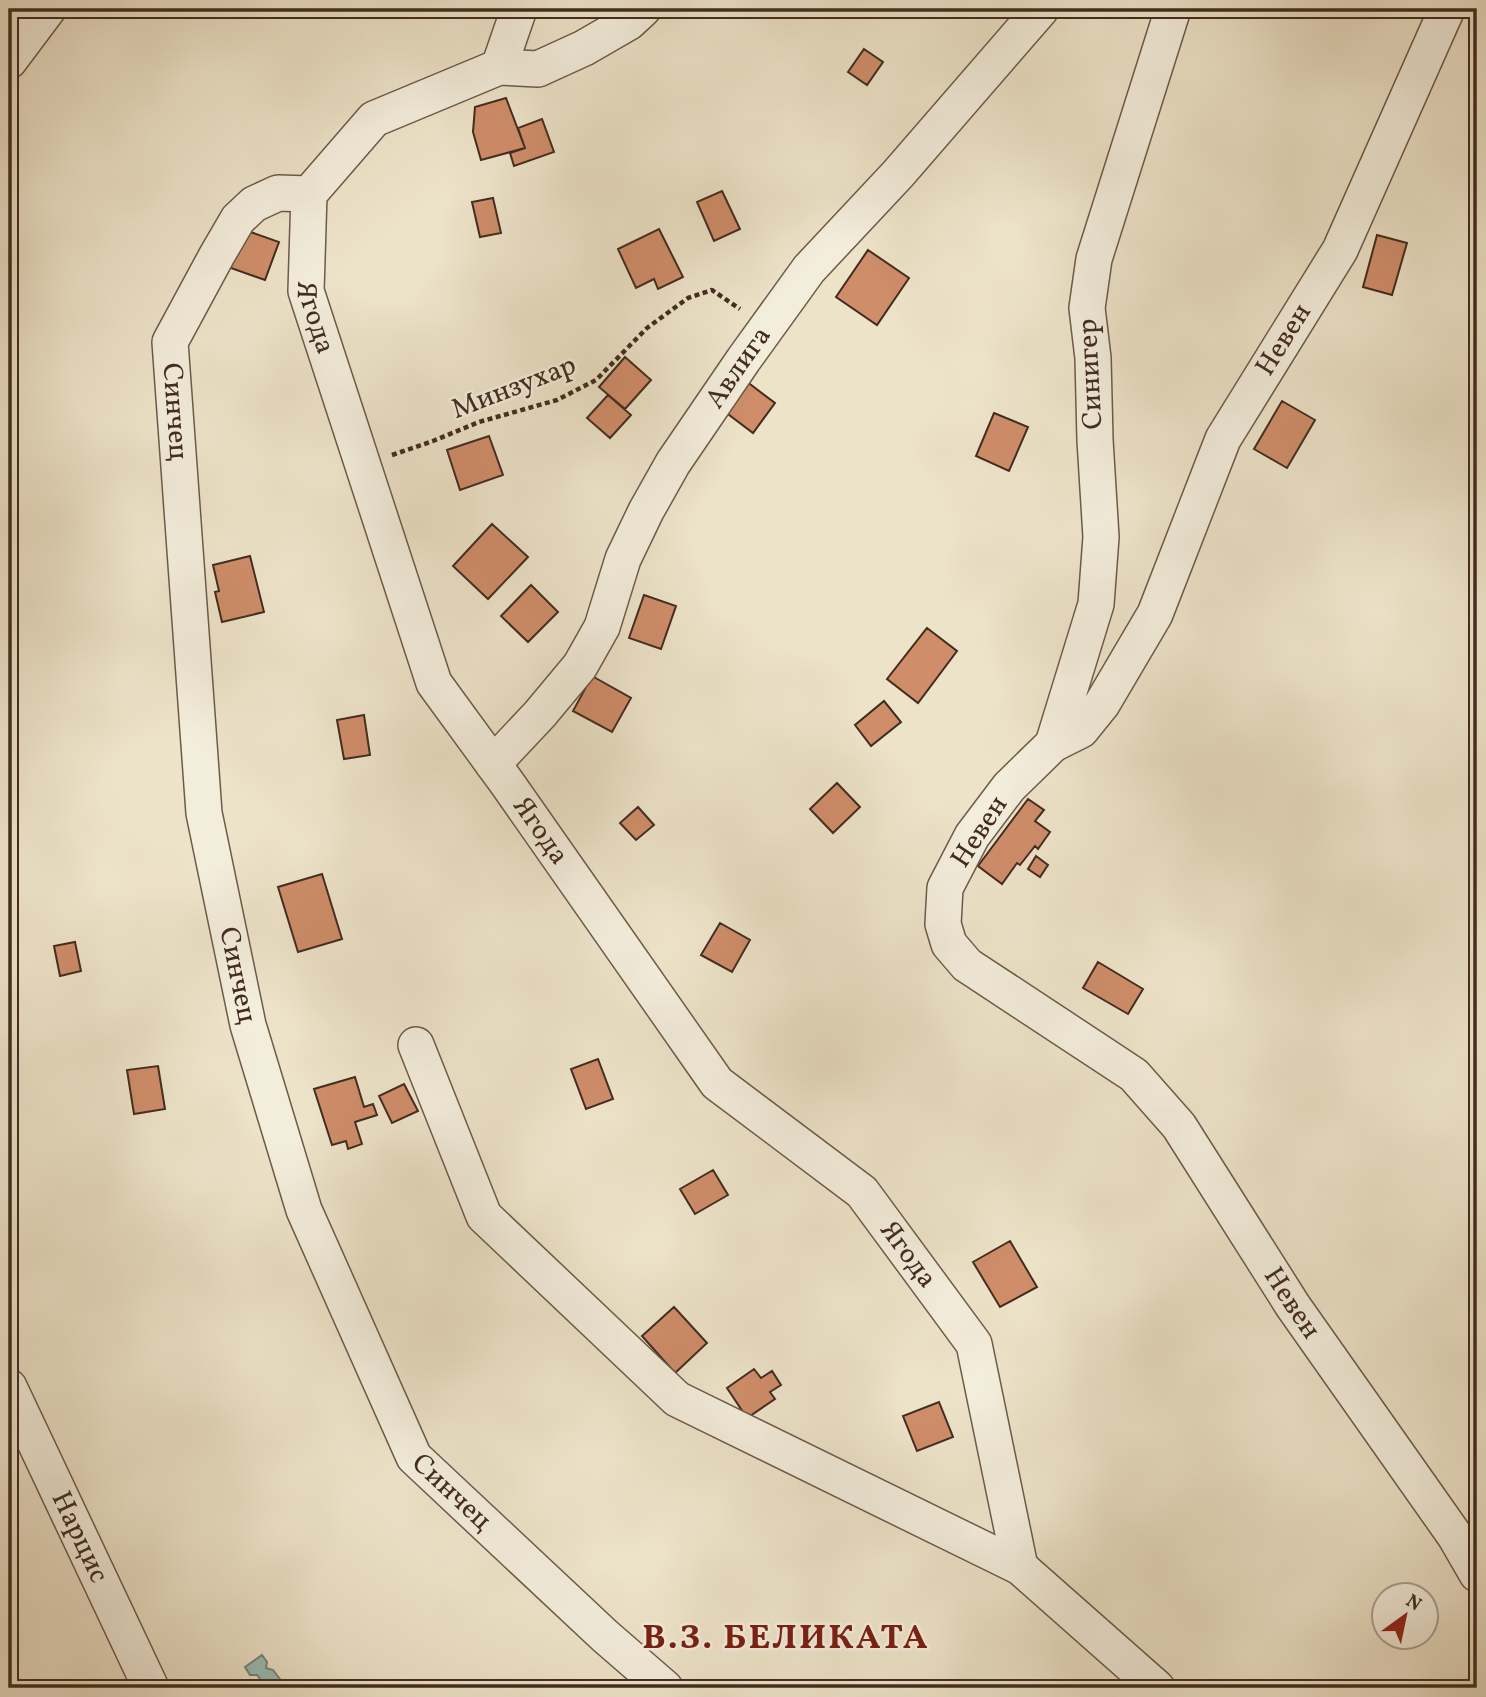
<svg xmlns="http://www.w3.org/2000/svg" width="1486" height="1697" font-family="Vollkorn,serif">
<rect width="100%" height="100%" fill="#ede3c9"/>
<filter id="stains"><feTurbulence type="fractalNoise" baseFrequency=".00286" numOctaves="4"/><feColorMatrix values="0 0 0 0 .2 0 0 0 0 .09 0 0 0 0 .02 0 0 0 .5 -.17"/></filter>
<radialGradient id="worn" r=".72"><stop offset=".6" stop-color="#630" stop-opacity="0"/><stop offset="1" stop-color="#630" stop-opacity=".3"/></radialGradient>
<path fill="#99beb8" stroke="#76847b" stroke-width="2" d="M262,1655L267,1662L266,1668L273,1670L286,1687L267,1688L257,1675H250L245,1667Z"/>
<path fill="#cf8d6a" stroke="#422c20" stroke-width="2" d="M864,49L883,62L867,85L848,72Z
M506,98L525,148L481,160L473,132L475,107Z
M542,119L554,152L514,166L510,153L525,148L518,128Z
M722,191L740,229L714,241L697,202Z
M493,198L501,233L480,237L472,202Z
M242,229L279,242L265,280L228,267Z
M659,229L683,277L658,289L654,279L636,288L618,249Z
M1377,235L1407,243L1392,295L1363,287Z
M868,250L909,278L877,325L836,297Z
M625,357L651,380L625,409L599,387Z
M746,381L775,403L753,433L724,411Z
M608,395L631,415L610,438L587,418Z
M1282,401L1315,420L1287,468L1254,449Z
M994,413L1028,427L1009,471L976,456Z
M489,436L503,475L460,490L447,450Z
M492,524L528,557L488,599L453,566Z
M250,556L264,612L222,622L215,592L219,591L213,565Z
M531,585L558,612L528,642L501,616Z
M644,595L676,606L661,649L629,638Z
M927,628L957,651L918,703L887,679Z
M592,676L631,698L612,732L573,711Z
M884,701L901,722L871,746L855,725Z
M364,715L370,755L344,759L337,720Z
M837,783L860,807L833,833L810,809Z
M1028,799L1044,810L1035,821L1050,832L1038,849L1035,846L1020,865L1017,863L1002,884L978,866Z
M638,807L654,825L636,840L620,823Z
M1036,856L1048,865L1040,877L1028,869Z
M322,874L342,939L298,952L278,887Z
M720,923L750,940L732,972L701,955Z
M75,942L81,971L60,976L54,946Z
M1098,962L1143,989L1128,1014L1083,988Z
M598,1059L613,1099L586,1109L571,1069Z
M158,1066L165,1109L134,1114L127,1070Z
M355,1077L364,1107L373,1104L377,1115L355,1122L362,1144L348,1149L346,1141L332,1145L314,1089Z
M404,1084L418,1111L392,1123L379,1096Z
M713,1170L728,1195L695,1214L680,1189Z
M1010,1241L1037,1287L1000,1307L973,1262Z
M674,1307L707,1343L675,1373L642,1336Z
M754,1369L761,1378L772,1371L781,1385L770,1392L775,1399L747,1418L727,1388Z
M939,1402L953,1437L917,1451L903,1416Z"/>
<g fill="none" stroke-linecap="round" stroke-linejoin="round">
<g stroke="#6d5a4a" stroke-width="38">
<g id="minor">
<path id="s1" d="M643,9L629,22L584,48L538,69L499,67L374,119L309,194L306,291L434,683L507,783L717,1083L862,1192L974,1344L1020,1567"/>
<path id="s2" d="M1447,9L1340,250L1223,439L1155,614L1102,704L1081,730L1053,744L1009,787L972,836L945,888L943,924L949,944L967,965L1134,1075L1179,1126L1293,1306L1455,1536L1477,1574"/>
<path d="M9,61L48,9"/>
<path d="M499,67L519,9"/>
<path id="s3" d="M309,194L278,193L254,204L238,219L217,255L170,342L204,813L248,1025L304,1210L414,1457L605,1636L665,1688"/>
<path d="M1053,744L1096,604L1101,537L1095,440L1093,358L1087,308L1094,259L1173,9"/>
<path id="s4" d="M493,764L540,714L580,666L602,627L623,559L646,511L673,463L744,359L809,269L898,174L1041,9"/>
<path d="M416,1045L484,1216L677,1399L1020,1567L1157,1688"/>
<path id="s5" d="M9,1387L151,1688"/>
</g>
</g>
<path stroke="#422c20" stroke-width="4.5" stroke-dasharray="5 3.5" stroke-linecap="butt" d="M392,455L433,441L479,422L557,400L596,380L647,328L688,298L712,290L740,309"/>
<use href="#minor" stroke="#f3eddc" stroke-width="35"/>
</g>
<g text-anchor="middle" dominant-baseline="central" stroke-width="5" stroke-linejoin="round" paint-order="stroke">
<g font-size="28" fill="#422c20" stroke="#f3eddc">
<text stroke="none"><textPath href="#s1" startOffset="520">Ягода</textPath></text>
<text transform="translate(1284 340) rotate(-58)">Невен</text>
<text stroke="none"><textPath href="#s4" startOffset="471">Авлига</textPath></text>
<text transform="translate(1091 374) rotate(-93)">Синигер</text>
<text transform="translate(514 388) rotate(-21)">Минзухар</text>
<text stroke="none"><textPath href="#s3" startOffset="290">Синчец</textPath></text>
<text stroke="none"><textPath href="#s1" startOffset="1087">Ягода</textPath></text>
<text transform="translate(980 832) rotate(-57)">Невен</text>
<text stroke="none"><textPath href="#s3" startOffset="858">Синчец</textPath></text>
<text stroke="none"><textPath href="#s1" startOffset="1654">Ягода</textPath></text>
<text stroke="none"><textPath href="#s2" startOffset="1587">Невен</textPath></text>
<text stroke="none"><textPath href="#s3" startOffset="1424">Синчец</textPath></text>
<text stroke="none"><textPath href="#s5" startOffset="166">Нарцис</textPath></text>
</g>
<g font-size="35" font-weight="bold" letter-spacing="2" fill="#7a1f14" stroke="#f3eddc">
<text x="786" y="1639">В.З. БЕЛИКАТА</text>
</g>
</g>
<rect width="1486" height="1697" fill="none" stroke="#ede3c9" stroke-width="35"/>
<rect x="10" y="10" width="1465" height="1676" fill="none" stroke="#422c20" stroke-width="3.5"/>
<rect x="18" y="18" width="1451" height="1662" fill="none" stroke="#422c20" stroke-width="2"/>
<g transform="translate(1405 1616) rotate(33)"><circle r="33" fill="#f3eddc" stroke="#aca091" stroke-width="2"/>
<path d="M0-5L12 26L0 18L-12 26Z" fill="#8f2418"/>
<text y="-10" font-size="19" font-weight="bold" text-anchor="middle" fill="#422c20">N</text>
</g>
<rect width="100%" height="100%" filter="url(#stains)"/>
<rect width="100%" height="100%" fill="url(#worn)"/>
</svg>
